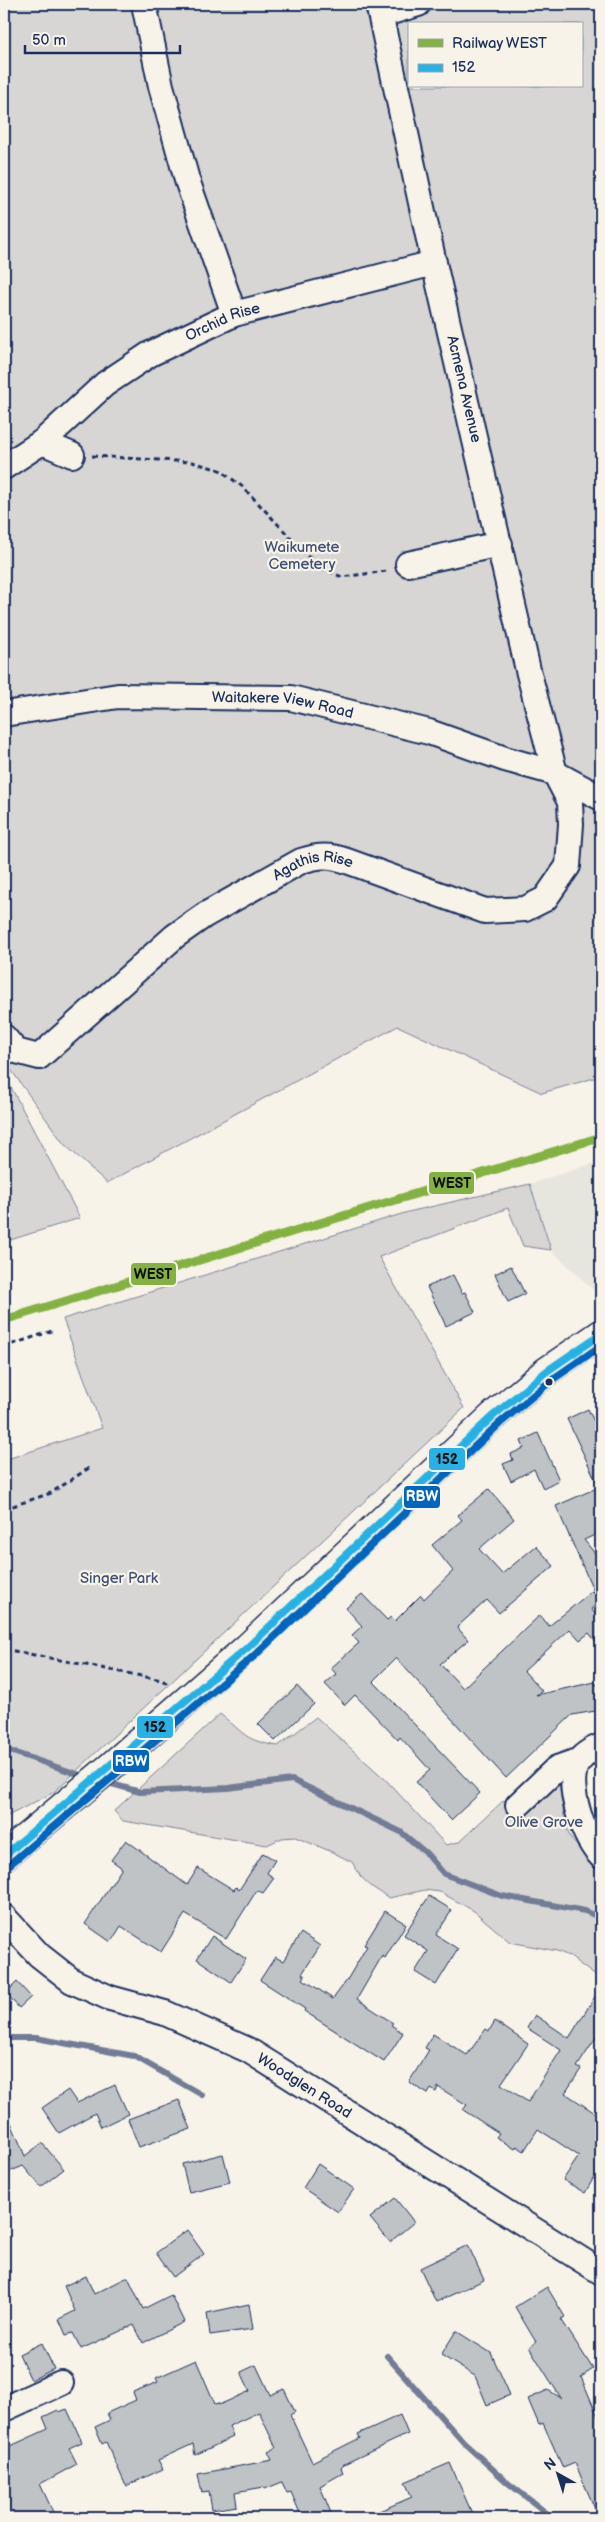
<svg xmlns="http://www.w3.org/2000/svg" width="605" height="2522" font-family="'Balsamiq Sans',sans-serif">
<rect width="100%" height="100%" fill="#f7f3e8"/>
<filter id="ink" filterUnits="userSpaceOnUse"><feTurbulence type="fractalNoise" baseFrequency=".02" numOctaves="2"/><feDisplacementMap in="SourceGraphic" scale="10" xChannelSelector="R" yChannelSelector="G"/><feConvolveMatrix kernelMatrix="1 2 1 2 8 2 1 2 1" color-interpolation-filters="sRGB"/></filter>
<g filter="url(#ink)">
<path fill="#e6e5de" d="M601,1161V1297L551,1250L530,1184Z"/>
<path fill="#d7d6d4" stroke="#798299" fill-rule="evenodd" d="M4,4H601V1076L542,1093L398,1026L107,1183L64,1144L4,1060ZM409,24H581V86H409Z
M4,1074L80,1218L4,1242Z
M530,1184L551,1250L523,1246L508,1208L379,1257L464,1408L54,1792L4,1818V1460L102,1428L63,1319L408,1212Z
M220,1714C246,1734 243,1740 278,1746L316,1717L386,1780L446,1845L459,1842L504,1800L520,1816L559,1781C562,1796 563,1822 569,1835C576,1848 591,1859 601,1870V1980L569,1956L557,1951L510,1942L474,1911L440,1892L425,1890L389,1898L372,1887L361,1877L352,1862L330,1851L295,1837L282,1838L267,1845L123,1821L114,1811Z"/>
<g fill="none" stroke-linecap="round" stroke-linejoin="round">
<path stroke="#727c95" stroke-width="6" d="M4,1749L86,1777
M105,1782L140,1792L228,1788L292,1780L401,1832L426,1853L444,1874L502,1896L585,1911L601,1918
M4,2038H36L134,2056L202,2095
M387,2356L464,2443L508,2483L553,2518"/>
</g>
<path fill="#c0c3c5" stroke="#1b2f5e" d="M511,1266L525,1294L508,1302L495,1274Z
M453,1275L462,1293L465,1292L475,1312L446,1326L427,1287Z
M588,1409L601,1436V1532L584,1540L601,1561V1608L599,1602L591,1609L601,1621V1648L589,1633L580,1640L570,1629L524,1671L542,1691L536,1695L595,1682L596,1685L601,1684V1710L572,1715L506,1778L396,1658L373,1681L480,1793L451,1820L416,1782L430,1770L400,1737L398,1740L355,1695L345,1705L325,1684L336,1674L331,1668L359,1643L352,1635L362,1626L346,1608L362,1594L387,1620L391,1617L395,1621L421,1595L424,1599L453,1571L432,1545L462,1520L458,1515L489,1489L514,1519L479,1549L502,1574L536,1546L554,1566L499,1613L487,1600L457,1627L468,1640L440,1664L463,1688L540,1615L549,1626L592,1591L595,1594L556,1506L599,1487L567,1419Z
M538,1433L559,1480L543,1488L534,1469L511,1481L503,1464L513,1460L511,1454L524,1448L521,1441Z
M297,1686L314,1704L275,1741L258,1724Z
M126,1840L187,1885L198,1868L234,1890L236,1887L239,1890L263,1853L275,1860L267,1873L274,1878L263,1893L257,1890L226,1939L185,1914L161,1952L121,1926L111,1942L85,1924L122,1868L111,1860Z
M429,1896L452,1910L436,1935L458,1949L436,1985L415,1972L428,1951L404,1935Z
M385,1911L406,1924L385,1958L382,1956L357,1999L393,2023L391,2025L403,2033L384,2062L304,2011L305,2009L260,1980L275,1957L283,1961L301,1933L320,1946L302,1974L305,1976L303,1979L333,1999L347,1980L367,1946L364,1945Z
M212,1936L246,1959L231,1982L197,1959Z
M17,1982L31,1997L19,2008L6,1993Z
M601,1987V2030L577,2067L581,2069L565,2093L601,2117V2184L593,2179L585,2193L563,2180L579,2156L538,2129L524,2151L517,2146L515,2149L496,2137L499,2133L463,2110L467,2105L438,2087L436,2092L431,2089L428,2094L409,2082L429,2050L425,2048L433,2034L467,2055L486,2029L489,2031L495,2021L528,2044L501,2084L528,2102L561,2050L527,2028L535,2015L569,2038Z
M115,2085L128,2114L101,2127L95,2113L59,2133L42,2108L68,2090L77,2103Z
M179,2100L191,2129L139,2147L128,2119Z
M4,2106L25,2156L42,2143L64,2169L41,2187L23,2166L4,2174Z
M223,2154L230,2182L189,2192L182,2164Z
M318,2164L354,2189L338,2212L303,2188Z
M395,2198L414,2222L390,2242L370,2218Z
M187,2230L204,2254L173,2277L156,2253Z
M468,2245L484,2280L436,2302L420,2268Z
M86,2276L94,2294L128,2277L143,2309L171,2295L184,2322L143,2343L134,2325L81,2349L73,2333L66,2335L59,2319L75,2311L64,2286Z
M547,2287L565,2317L561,2319L593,2369L581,2377L601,2424V2518H599L575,2463L563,2468L543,2423L539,2425L528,2399L548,2390L561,2398L529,2347L536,2342L515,2307Z
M249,2304L253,2329L210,2335L207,2313Z
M456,2331L491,2353L510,2395L487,2405L475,2376L441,2355Z
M42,2343L54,2369L31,2380L19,2354Z
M196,2360L215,2404L218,2403L219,2405L250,2391L241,2372L256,2365L270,2395L284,2389L295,2412L290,2415L312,2462L360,2438L358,2434L400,2415L408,2434L344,2464L341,2467L343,2473L320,2486L333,2518H302L291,2492L287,2493L282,2482L265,2489L264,2487L235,2492L237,2506L212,2510L209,2492L202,2493L198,2474L272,2460L268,2452L276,2448L259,2412L229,2426L233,2437L195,2455L193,2444L158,2460L163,2469L126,2486L106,2442L102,2444L95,2427L110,2420L107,2413L136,2400L133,2392L158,2382L156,2378Z
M67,2409L82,2442L69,2448L77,2464L40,2484L54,2514L45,2518H4V2449L48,2429L43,2417L58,2410L59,2412Z
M450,2463L474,2518H363L412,2497L405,2482Z"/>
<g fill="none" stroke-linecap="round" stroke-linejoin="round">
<g stroke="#1b2f5e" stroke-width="28">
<g id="minor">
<path d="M144,4L161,86L187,180L234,314"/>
<path d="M381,15L418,4"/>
<path d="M42,442L72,455"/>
<path id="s1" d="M4,467L42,442L105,384L150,354L234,314L434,263"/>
<path d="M408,564L500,544"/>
<path id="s2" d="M4,714L118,696L291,698L429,732L505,759L555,773L601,798"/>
<path id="s3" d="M4,1037L16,1051L39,1057L175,936L205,915L301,861C319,855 330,855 347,861L485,911L525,909L545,899L568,866L571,824L570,802L555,773L528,670L434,263L378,4"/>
<path d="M601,1746C591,1750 579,1756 575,1768C568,1792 584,1839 601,1856"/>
<path d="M518,1805L557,1768L580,1760"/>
<path id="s4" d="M4,1917L39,1955L72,1981L110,1998L165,2013L248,2050L601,2272"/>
<path d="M4,2409L61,2383"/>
</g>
</g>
<g stroke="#1b2f5e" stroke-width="31">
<path id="major" d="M4,1856L109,1768L247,1648L493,1416L547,1371L601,1334"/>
</g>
<path stroke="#1b2f5e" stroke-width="3" stroke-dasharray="5 4" stroke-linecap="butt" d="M92,456L192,462L220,470L243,487L317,566L342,577L387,571
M4,1347L55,1330
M4,1509L51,1493L92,1466
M4,1649L162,1680L169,1685"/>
<use href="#minor" stroke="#f7f3e8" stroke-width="24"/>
<use href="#major" stroke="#f7f3e8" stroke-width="28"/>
<g stroke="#f7f3e8" stroke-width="11">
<path id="bus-1" d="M4,1856L247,1648L493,1416L547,1371L601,1334"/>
</g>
<g stroke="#f7f3e8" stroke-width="11">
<path id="bus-2" d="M10,1864L254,1656L500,1423L553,1379L601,1346"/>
</g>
<use href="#bus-1" stroke="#28b1e5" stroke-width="8"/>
<use href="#bus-2" stroke="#0065bd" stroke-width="8"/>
<g stroke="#f7f3e8" stroke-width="12">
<path id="rail-1" d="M4,1320L601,1137"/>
</g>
<use href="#rail-1" stroke="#84b242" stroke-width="9"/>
</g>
</g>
<circle fill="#1b2f5e" stroke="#f7f3e8" stroke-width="2" cx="549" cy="1382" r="4.5"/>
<g text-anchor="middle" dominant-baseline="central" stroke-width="4.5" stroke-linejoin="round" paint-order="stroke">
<g font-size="15" fill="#1b2f5e" stroke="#f7f3e8">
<text stroke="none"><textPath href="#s1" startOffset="265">Orchid Rise</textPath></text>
<text transform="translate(464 389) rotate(77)">Acmena Avenue</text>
<text stroke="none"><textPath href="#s2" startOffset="281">Waitakere View Road</textPath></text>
<text stroke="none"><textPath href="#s3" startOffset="382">Agathis Rise</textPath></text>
<text stroke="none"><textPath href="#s4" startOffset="350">Woodglen Road</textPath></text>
</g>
<g font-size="15" fill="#415076" stroke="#f7f3e8">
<text x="302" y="547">Waikumete<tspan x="302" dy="17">Cemetery</tspan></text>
<text x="119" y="1578">Singer Park</text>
<text x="544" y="1822">Olive Grove</text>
</g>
</g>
<g stroke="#f7f3e8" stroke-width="2">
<rect x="428" y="1171" width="47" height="24" rx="5" fill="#84b242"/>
<rect x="130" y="1262" width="47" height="24" rx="5" fill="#84b242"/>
<rect x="428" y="1447" width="38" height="24" rx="5" fill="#28b1e5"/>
<rect x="403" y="1485" width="38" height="24" rx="5" fill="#0065bd"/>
<rect x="136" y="1715" width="38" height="24" rx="5" fill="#28b1e5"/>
<rect x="112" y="1749" width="38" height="24" rx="5" fill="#0065bd"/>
</g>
<g font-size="14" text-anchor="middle" font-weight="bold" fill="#fff">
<text x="422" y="1501">RBW</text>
<text x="131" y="1766">RBW</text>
</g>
<g font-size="14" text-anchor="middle" font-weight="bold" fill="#111">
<text x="452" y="1188">WEST</text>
<text x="153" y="1279">WEST</text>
<text x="447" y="1464">152</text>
<text x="155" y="1732">152</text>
</g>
<rect width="605" height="2522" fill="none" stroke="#f7f3e8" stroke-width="20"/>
<rect x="10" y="10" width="585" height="2502" fill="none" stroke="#1b2f5e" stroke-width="2" filter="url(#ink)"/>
<rect x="408" y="22" width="175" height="65" fill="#f7f3e8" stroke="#9fa5b1"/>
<rect x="418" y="39" width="25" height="8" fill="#84b242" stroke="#9fa5b1"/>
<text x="452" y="48" font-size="15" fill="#1b2f5e">Railway WEST</text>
<rect x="418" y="64" width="25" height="8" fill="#28b1e5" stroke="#9fa5b1"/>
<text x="452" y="72" font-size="15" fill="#1b2f5e">152</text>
<g transform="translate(558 2474) rotate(321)" stroke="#f7f3e8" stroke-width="4" paint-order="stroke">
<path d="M0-4L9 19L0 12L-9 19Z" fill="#1b2f5e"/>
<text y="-8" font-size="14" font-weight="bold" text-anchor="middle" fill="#1b2f5e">N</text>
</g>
<path d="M25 45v8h155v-8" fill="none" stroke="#1b2f5e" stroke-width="2.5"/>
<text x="32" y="45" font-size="15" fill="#1b2f5e" stroke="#f7f3e8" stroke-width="4" paint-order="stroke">50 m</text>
</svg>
